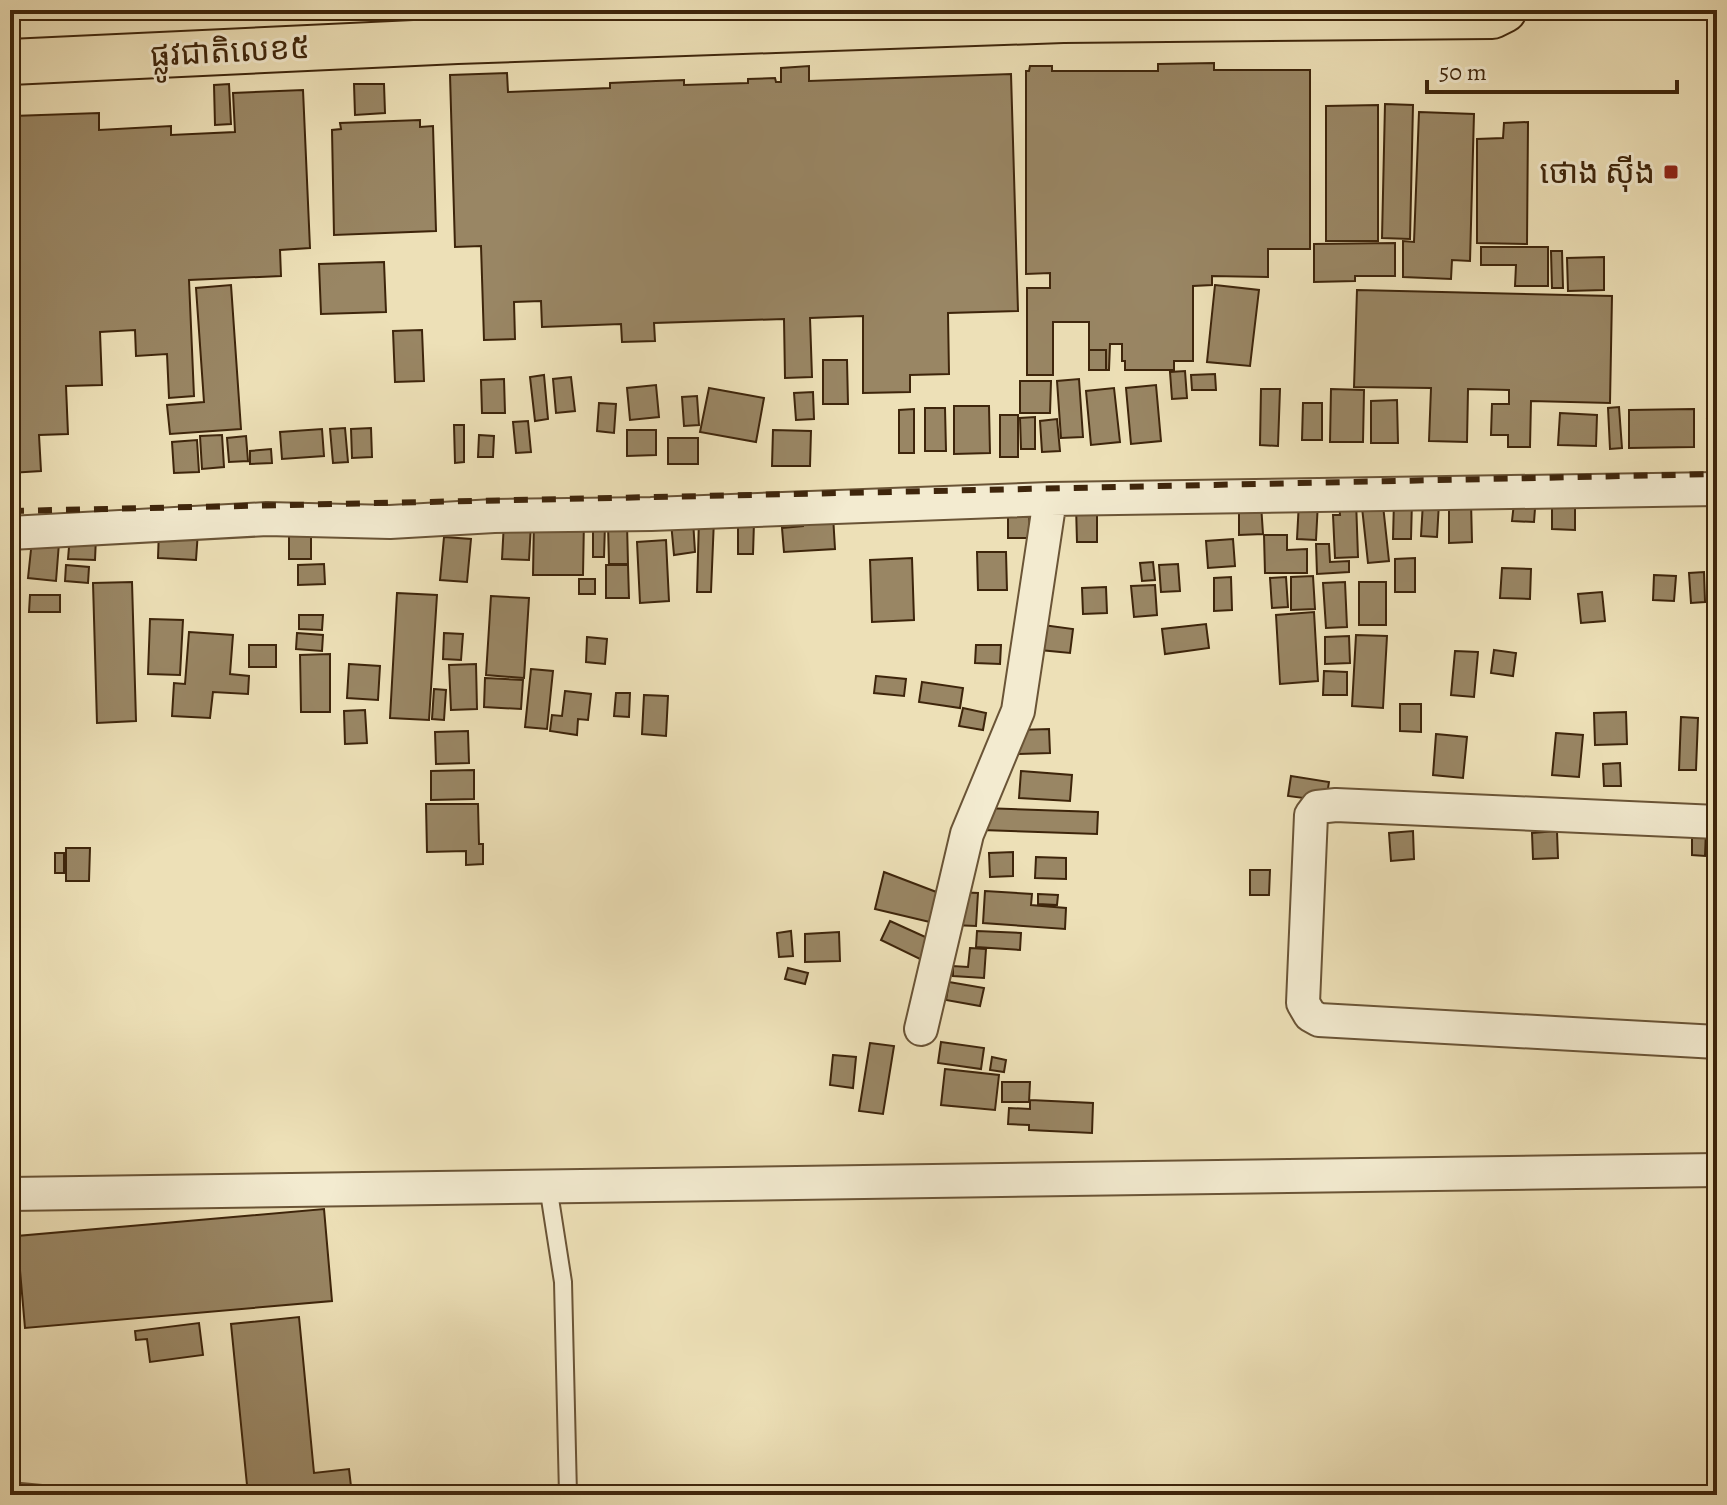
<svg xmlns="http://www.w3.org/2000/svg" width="1727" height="1505" font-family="Alegreya,'Noto Sans Khmer',serif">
<rect width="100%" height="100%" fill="#ede0b7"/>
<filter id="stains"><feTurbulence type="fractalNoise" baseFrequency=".0025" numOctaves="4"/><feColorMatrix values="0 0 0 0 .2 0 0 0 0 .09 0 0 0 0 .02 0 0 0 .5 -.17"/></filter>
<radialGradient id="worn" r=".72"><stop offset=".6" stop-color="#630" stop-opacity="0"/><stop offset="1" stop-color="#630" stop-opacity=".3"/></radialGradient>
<path fill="#998664" stroke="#3e250b" stroke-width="2" d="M1214,63V70H1310V249H1268V277L1212,276V285L1193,286V361H1174V370H1125V361H1122V344H1110L1109,370H1089V322H1053V375H1027V288H1050V273L1026,274V71H1029L1030,66H1052V71H1158V64Z
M809,66V81L1011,74L1018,311L948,313L949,374L910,375V392L863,393V316L810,318L812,377L785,378L784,319L654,323L655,341L622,342L621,324L542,327L541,301L514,302L515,339L484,340L481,246L455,247L450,75L507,73L508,92L610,88V83L656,81L684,80V85L748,83V79L775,78L776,82H781V68Z
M229,84L231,124L215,125L214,85Z
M354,84H384L385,113L355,115Z
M303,90L310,248L280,250L281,276L189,280L194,396L169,398L167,354L136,356L135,330L100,332L102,385L66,386L68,434L39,435L41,471L10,473V133H13V116L99,113V130L171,126V135L235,132L233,93Z
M1385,104L1413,105L1410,239L1382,238Z
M1378,105V241H1326V106Z
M1419,112L1474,114L1470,261L1452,260L1451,279L1403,277V241L1414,242Z
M420,120V127L433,126L436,231L334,235L332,130L341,129L340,123Z
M1528,122L1527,244L1477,243V139L1503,138L1504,123Z
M1395,243V276H1355V281L1314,282V244Z
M1481,247H1548V286H1515L1516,265H1481Z
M1551,251H1562L1563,288H1552Z
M1604,257V290L1568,291L1567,258Z
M384,262L386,312L321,314L319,264Z
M231,285L241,429L170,434L167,405L204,402L196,288Z
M1215,285L1259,290L1250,366L1207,362Z
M1357,290L1612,296L1610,403L1531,401L1530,447H1508V435H1491L1492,404H1509V390L1468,389L1467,442L1429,441L1431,388L1354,387Z
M422,330L424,381L395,382L393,331Z
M1089,350H1106V370H1089Z
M823,360H847L848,404H823Z
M1185,371L1187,398L1172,399L1170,372Z
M1215,374L1216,390H1192L1191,375Z
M544,375L548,419L535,421L530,377Z
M571,377L575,411L556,413L553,379Z
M504,379L505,413H482L481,380Z
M1079,379L1083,437L1061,438L1057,381Z
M1020,381H1051L1050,413H1020Z
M656,385L659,417L630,420L627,388Z
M1156,385L1161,441L1131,444L1126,388Z
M709,388L764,398L756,442L700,432Z
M1114,388L1120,442L1091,445L1086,391Z
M1261,389H1280L1278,446L1260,445Z
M1331,389L1364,390L1363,442H1330Z
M813,392L814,419L796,420L794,393Z
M697,396L699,425L684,426L682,397Z
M1397,400L1398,443H1371V401Z
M599,403L616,404L614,433L597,431Z
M1303,403H1322V440H1302Z
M954,406H989L990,453L954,454Z
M1619,407L1622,448L1610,449L1608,408Z
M925,408H945L946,451H925Z
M914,409V453H899V410Z
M1694,409V447L1629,448V410Z
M1560,413L1597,415L1596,446L1558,445Z
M1000,415H1018V457H1000Z
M1035,417V449H1021L1020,418Z
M1717,418V442L1710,443L1707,419Z
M1057,419L1060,451L1042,452L1040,421Z
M528,421L531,452L516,453L513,422Z
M454,425H464V462L455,463Z
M345,428L348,462L333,463L330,429Z
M371,428L372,457L352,458L351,429Z
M322,429L324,456L282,459L280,432Z
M627,430H656V455L627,456Z
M773,430L811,431L810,466H772Z
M222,435L224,467L202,469L200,436Z
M479,435L494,436L493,457H478Z
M246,436L248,461L229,462L227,438Z
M668,438H698V464H668Z
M197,440L199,472L174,473L172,442Z
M271,449L272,463L250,464V451Z
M1515,494L1536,495L1534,522L1512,521Z
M1552,495H1575V530L1552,529Z
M1382,496L1389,561L1368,563L1361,498Z
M1339,500H1356L1358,557L1335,558L1333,515H1340Z
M1394,500H1412L1411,539H1393Z
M1299,501L1318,502L1316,540L1297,539Z
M1471,501L1472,542L1449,543V502Z
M1423,502L1439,503L1437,537L1421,536Z
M1261,504L1263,534L1239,535V505Z
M1008,506H1029L1030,538H1008Z
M1076,506H1097V542H1077Z
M833,515L835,549L784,552L782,528L803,526V517Z
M699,518L714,519L711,592H697Z
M534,519L584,520L583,575H533Z
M693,520L695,552L674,555L671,522Z
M738,521L754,522L753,554H738Z
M504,522L531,524L529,560L502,559Z
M593,524H605L604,557H593Z
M608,524H627L628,564H609Z
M159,529L198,531L196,560L158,558Z
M289,531H311V559H289Z
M70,535L96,537L95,560L68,559Z
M1264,535H1287V550L1307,549V573H1265Z
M444,537L471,539L467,582L440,580Z
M1233,539L1235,566L1208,568L1206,541Z
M32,540L59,543L56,581L28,578Z
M666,540L669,601L640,603L637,542Z
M1316,544H1329L1330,562L1349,561V572L1317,574Z
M977,552H1006L1007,590H978Z
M912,558L914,620L872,622L870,560Z
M1415,558V592H1395V559Z
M1153,562L1155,580L1142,581L1140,563Z
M324,564L325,584L298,585V565Z
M1178,564L1180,591L1161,592L1159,565Z
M66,565L89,567L88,583L65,581Z
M606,565H628L629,598H606Z
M1502,568L1531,569L1530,599L1500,598Z
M1704,572L1705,602L1691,603L1689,573Z
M1654,575L1676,576L1674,601L1653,600Z
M1313,576L1315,609L1291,610V577Z
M1231,577L1232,610L1214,611V578Z
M1286,577L1288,607L1272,608L1270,578Z
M579,579H595V594H579Z
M132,582L136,721L97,723L93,583Z
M1345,582L1347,627L1326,628L1323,583Z
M1359,582H1386V625H1359Z
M1155,585L1157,615L1134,617L1131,586Z
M1106,587L1107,613L1083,614L1082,588Z
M1602,592L1605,621L1581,623L1578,594Z
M397,593L437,595L429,720L390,718Z
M30,595H60V612H29Z
M491,596L529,598L524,678L486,675Z
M1314,612L1318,681L1280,684L1276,615Z
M299,615H323L322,630L299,629Z
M150,619L183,620L180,675L148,674Z
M1206,624L1209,648L1165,654L1162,629Z
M1043,625L1073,629L1070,653L1040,650Z
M189,632L233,635L230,674L249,676L248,694L213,692L210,718L172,716L174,683L185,684Z
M297,633L323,635L322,651L296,649Z
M444,633L463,634L461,660L443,659Z
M1356,635L1387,636L1383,708L1352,706Z
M1349,636L1350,663L1325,664V637Z
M587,637L607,639L605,664L586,662Z
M249,645H276V667H249Z
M976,645H1001L1000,664L975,663Z
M1494,650L1516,653L1513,676L1491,673Z
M1455,651L1478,652L1474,697L1451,695Z
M330,654V712H301L300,655Z
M349,664L380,666L378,700L347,698Z
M476,664L477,709L451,710L449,665Z
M531,669L553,671L547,729L525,727Z
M1324,671L1347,672V695H1323Z
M876,676L906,679L904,696L874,693Z
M485,678L523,680L521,709L484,707Z
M922,682L963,688L960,708L919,702Z
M434,689L446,690L444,720L432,719Z
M565,691L591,694L588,720L578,719L577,735L550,731L552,715L562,716Z
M616,693H630L629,717L614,716Z
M644,695L668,696L666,736L642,734Z
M1400,704H1421V732L1400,731Z
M963,708L986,713L983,730L959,726Z
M365,710L367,743L345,744L344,711Z
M1626,712L1627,744L1595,745L1594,713Z
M1681,717L1698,718L1696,770H1679Z
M1049,729L1050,753L1019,754L1018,730Z
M468,731L469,763L436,764L435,732Z
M1556,733L1583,735L1579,777L1552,775Z
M1436,734L1467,737L1463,778L1433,775Z
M1620,763L1621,786H1604L1603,764Z
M474,770V799L431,800V771Z
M1021,771L1072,775L1070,801L1019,798Z
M1291,776L1329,782L1326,801L1288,796Z
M426,804H478L479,844H483V864L466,865V851L427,852Z
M983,808L1098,812L1097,834L982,830Z
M1692,830H1706L1705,856L1692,855Z
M1413,831L1414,859L1391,861L1389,833Z
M1557,831L1558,858L1533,859L1532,833Z
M66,848H90L89,881H66Z
M1013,852V876L990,877L989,853Z
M55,853H64V873H55Z
M1036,857L1066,858V879L1035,878Z
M1250,870H1270L1269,895H1250Z
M884,872L939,893L934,923L875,909Z
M985,891L1032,894L1031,905L1066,908L1065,929L983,923Z
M955,892L978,893L976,926L953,925Z
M1038,894L1058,895L1057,905L1038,904Z
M890,921L932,940L922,960L881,940Z
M791,931L793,956L779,957L777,933Z
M977,931L1021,933L1020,950L976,947Z
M839,932L840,961L805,962V934Z
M970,948L986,949L984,978L953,976V966L968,967Z
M788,968L808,973L805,984L785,979Z
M949,982L984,988L980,1006L946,1000Z
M941,1042L984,1048L981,1069L938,1063Z
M870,1043L894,1046L883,1114L859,1111Z
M833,1055L856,1057L853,1088L830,1085Z
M992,1057L1006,1060L1004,1072L990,1070Z
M945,1069L999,1075L995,1110L941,1105Z
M1002,1082H1030L1029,1102H1002Z
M1030,1100L1093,1103L1092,1133L1029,1130V1125L1008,1124L1009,1108L1030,1109Z
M324,1209L332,1301L25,1328L17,1236Z
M299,1317L314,1473L349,1469L352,1495H248L231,1324Z
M199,1323L203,1355L150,1362L147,1339L136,1340L135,1331Z"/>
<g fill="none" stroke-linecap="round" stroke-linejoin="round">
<g stroke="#6a5436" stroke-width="20">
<path id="lane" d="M548,1186L563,1282L568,1495
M10,1491L52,1495"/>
</g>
<g stroke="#6a5436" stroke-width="36">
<path id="street" d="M10,533L267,519L390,522L494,516L651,514L1050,499L1717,489
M1717,822L1336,805L1317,807L1311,815L1303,1003L1310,1015L1319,1020L1717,1042
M921,1029L967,834L1018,711L1050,499
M10,1194L1717,1170"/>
</g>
<g stroke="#3e250b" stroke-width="48">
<path id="highway" d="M10,62L457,41L1063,20L1492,16L1504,10"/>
</g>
<use href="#lane" stroke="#f3ebd0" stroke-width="16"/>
<use href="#street" stroke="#f3ebd0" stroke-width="32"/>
<use href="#highway" stroke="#ede0b7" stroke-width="44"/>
<path stroke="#3e250b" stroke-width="6" stroke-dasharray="14 14" stroke-linecap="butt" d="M10,511L1717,474"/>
</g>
<rect fill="#8f2418" stroke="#f3ebd0" stroke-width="3" x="1663" y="164" width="16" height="16" rx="4"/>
<g text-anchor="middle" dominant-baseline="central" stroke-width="6" stroke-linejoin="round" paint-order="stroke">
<g font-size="32" fill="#3e250b" stroke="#f3ebd0">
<text transform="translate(230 51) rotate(-3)">ផ្លូវជាតិលេខ៥</text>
</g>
<g font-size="32" fill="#3e250b" stroke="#f3ebd0" text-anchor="end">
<text x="1655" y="172">ថោង ស៊ីង</text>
</g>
</g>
<rect width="1727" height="1505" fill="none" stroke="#ede0b7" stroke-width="40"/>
<rect x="12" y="12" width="1703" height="1481" fill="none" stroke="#3e250b" stroke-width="4"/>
<rect x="20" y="20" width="1687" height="1465" fill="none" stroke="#3e250b" stroke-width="2"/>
<path d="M1427 80v12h250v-12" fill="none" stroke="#3e250b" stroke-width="4"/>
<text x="1439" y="80" font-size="24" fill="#3e250b" stroke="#f3ebd0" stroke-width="6" paint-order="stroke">50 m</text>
<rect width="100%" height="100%" filter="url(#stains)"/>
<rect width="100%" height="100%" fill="url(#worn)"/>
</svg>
